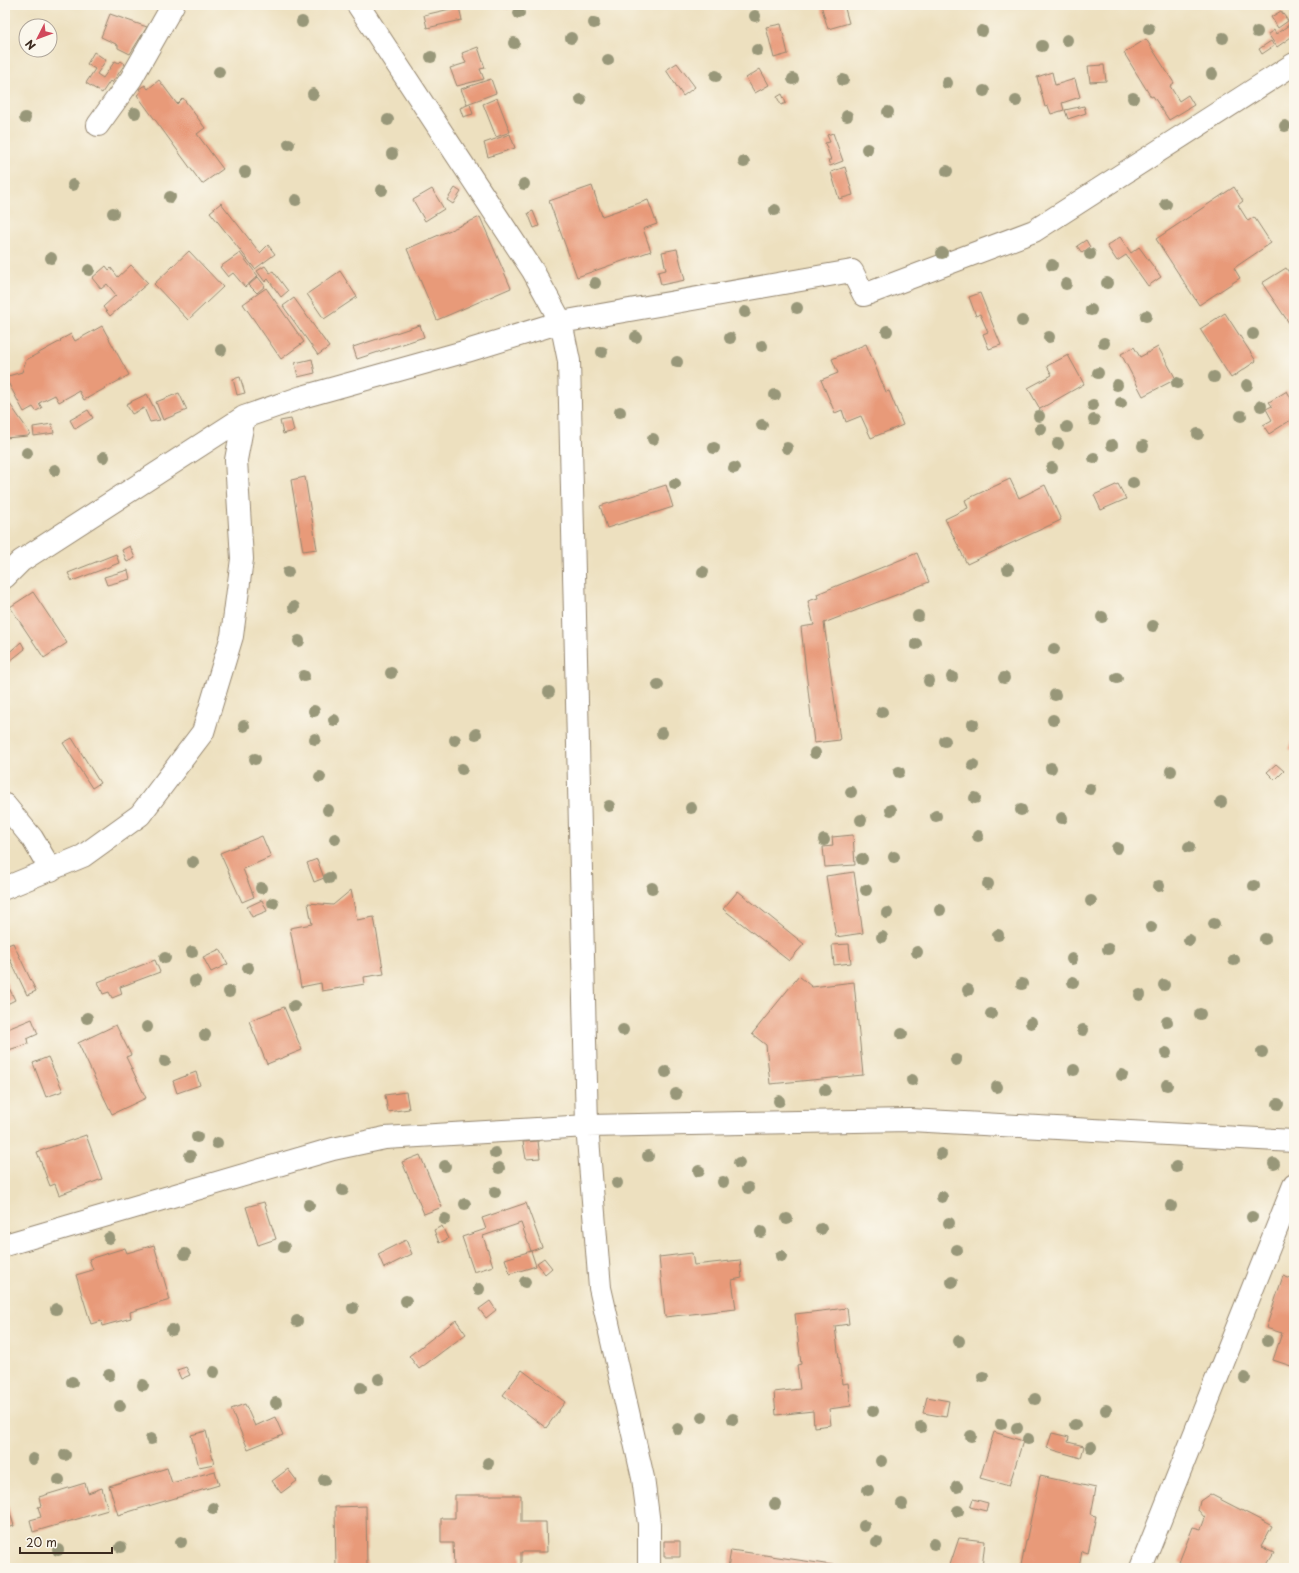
<svg xmlns="http://www.w3.org/2000/svg" width="1299" height="1573" font-family="'Playpen Sans',sans-serif">
<rect width="100%" height="100%" fill="#fbf7ec"/>
<filter id="ink" filterUnits="userSpaceOnUse"><feTurbulence type="fractalNoise" baseFrequency=".025" numOctaves="2"/><feDisplacementMap in="SourceGraphic" scale="8" xChannelSelector="R" yChannelSelector="G"/><feConvolveMatrix kernelMatrix="1 2 1 2 8 2 1 2 1" color-interpolation-filters="sRGB"/></filter>
<filter id="wash" filterUnits="userSpaceOnUse"><feTurbulence type="fractalNoise" baseFrequency=".012" numOctaves="4" result="noise"/><feDisplacementMap in="SourceGraphic" scale="16" xChannelSelector="R" yChannelSelector="G"/><feGaussianBlur stdDeviation="0.9" result="paint"/><feColorMatrix in="noise" values="0 0 0 0 0 0 0 0 0 0 0 0 0 0 0 0 0 1.4 0 .05"/><feComposite in="paint" operator="in"/></filter>
<g filter="url(#wash)">
<rect width="100%" height="100%" fill="#ede0bf"/>
<g id="blocks">
<path fill="#e89a79" d="M503,5H532V6L504,9Z
M821,5H844L849,23L828,29Z
M459,7L462,20L427,28L424,15Z
M1281,11L1288,21L1278,28L1271,17Z
M110,14L147,27L130,54L118,48V45L101,37Z
M781,24L788,54L774,58L766,27Z
M1289,25L1294,32V35L1277,47L1268,34L1274,30L1276,34Z
M1146,39L1174,83L1170,86L1179,101L1188,95L1194,105L1169,120L1153,96L1151,97L1124,53Z
M1271,41L1274,46L1262,54L1259,49Z
M478,47L485,68L480,69L484,79L457,86L450,68L466,63L462,53Z
M94,52L106,60L97,74L103,78L115,61L119,63L121,61L125,64L112,83L110,81L102,93L86,83L95,69L87,64Z
M677,63L695,87L683,96L666,70Z
M1104,65L1106,81L1090,82L1088,66Z
M760,69L769,85L755,93L746,78Z
M1052,72L1055,85L1075,79L1080,97L1062,103L1064,110L1051,114L1048,106L1045,107L1037,77Z
M491,79L496,93L467,104L461,89Z
M159,80L177,104L183,98L205,128L197,134L223,169L202,184L137,95L141,92L139,89L145,85L148,89Z
M782,94L786,103L781,105L777,97Z
M497,98L510,132L496,137L483,104Z
M470,104L473,114L463,117L460,108Z
M1084,106L1086,113L1068,119L1065,110Z
M833,133L843,161L830,166L828,160H831L825,143L830,142L827,135Z
M510,134L515,148L488,157L484,143Z
M845,167L853,195L839,199L831,172Z
M592,186L602,216L648,200L657,224L643,229L651,251L577,277L549,201Z
M1234,187L1243,201L1238,205L1248,221L1254,217L1271,243L1234,268L1240,278L1199,305L1156,239Z
M455,188L461,192L453,204L447,200Z
M432,189L444,209L425,221L413,200Z
M221,203L260,253L268,245L275,254L255,269L210,212Z
M533,211L539,226L534,228L528,213Z
M480,217L511,288L437,320L407,249Z
M1120,237L1131,253L1139,247L1161,277L1148,286L1126,255L1117,261L1107,246Z
M1086,240L1090,247L1082,253L1077,246Z
M677,249L685,280L661,285L658,272L666,270L662,252Z
M189,251L223,287L188,320L154,284Z
M240,253L258,276L245,287L233,273L228,277L220,267Z
M131,265L148,283L110,316L103,307L116,295L107,284L101,289L92,278L106,266L109,270L111,268L118,277Z
M265,266L270,273L273,271L288,291L281,297L268,279L265,282L257,271Z
M1286,268L1294,280V319L1289,323L1262,283Z
M340,271L357,297L324,319L307,294Z
M258,277L265,286L257,293L249,285Z
M266,288L304,342L281,359L243,304Z
M980,293L1001,345L989,349L983,334L988,332L980,314L976,316L969,297Z
M294,298L329,347L318,355L283,306Z
M1225,313L1256,361L1231,378L1200,329Z
M420,325L424,337L357,359L353,347Z
M102,326L129,375L84,400L79,391L59,402L55,395L39,403L42,408L36,411L33,407L24,412L5,377L22,372L26,360L61,341L60,340L71,334L75,341Z
M866,344L886,392L889,391L903,425L871,438L861,416L846,422L842,410L835,413L821,380L838,373L832,359Z
M1134,347L1140,357L1158,347L1176,379L1143,396L1121,354Z
M1068,355L1084,384L1040,409L1028,388L1052,375L1047,366Z
M312,359L315,373L298,377L295,363Z
M240,377L245,393L237,395L233,379Z
M1287,391L1294,404V418L1269,434L1263,425L1272,420L1266,409L1272,406L1269,402Z
M179,393L187,410L163,420L156,402Z
M147,394L160,420L150,422L144,408L132,414L126,404Z
M5,397L30,433L28,436L5,438Z
M88,410L93,418L75,429L70,420Z
M291,419L294,431L283,434L280,421Z
M52,424L54,433L34,436L33,427Z
M305,477L317,549L303,551L291,480Z
M1010,479L1019,498L1045,485L1061,520L967,564L945,519L968,508L965,500Z
M1118,484L1126,499L1101,510L1094,495Z
M666,485L673,507L607,528L600,506Z
M130,546L135,558L127,562L122,550Z
M917,553L929,582L824,623L840,740L814,743L801,627L814,625L808,601L818,598L817,594Z
M116,554L119,563L72,581L68,573Z
M128,570L130,579L107,585L104,577Z
M33,592L67,643L44,658L10,607Z
M21,642L25,649L5,665V656Z
M72,738L100,783L92,788L63,743Z
M1294,738V751L1289,749Z
M1276,764L1284,771L1275,780L1267,772Z
M853,835L855,865L825,867L823,847L833,846L832,837Z
M262,836L271,857L243,869L254,897L242,902L220,853Z
M317,859L324,878L314,882L307,863Z
M854,872L863,933L836,937L826,876Z
M351,890L357,920L374,917L384,974L364,977L365,984L322,991L321,983L301,987L290,928L312,924L308,903L333,905Z
M738,891L804,944L789,961L723,909Z
M262,900L267,911L252,917L247,907Z
M13,943L36,991L27,995L5,949V946Z
M849,944L851,963L834,965L832,945Z
M220,949L228,964L211,972L203,957Z
M155,960L160,972L120,987L122,994L112,998L109,992L103,994L98,982Z
M799,976L812,987L854,982L863,1075L770,1084L766,1045L752,1034Z
M5,980L15,1000L7,1004L5,1000Z
M284,1007L302,1050L267,1064L249,1021Z
M32,1019L38,1034L27,1039L28,1044L5,1051V1030Z
M116,1025L131,1055L126,1057L146,1098L112,1114L78,1043Z
M48,1057L63,1091L46,1097L33,1063Z
M196,1072L200,1085L177,1093L173,1081Z
M406,1092L409,1109L388,1112L385,1095Z
M86,1135L102,1179L59,1195L55,1184L50,1186L37,1152Z
M538,1141L540,1158L526,1159L523,1142Z
M420,1155L442,1207L424,1214L402,1162Z
M264,1202L276,1239L258,1245L246,1207Z
M526,1203L542,1247L531,1251L521,1223L483,1236L493,1266L474,1272L462,1237L486,1229L482,1218Z
M442,1226L448,1239L439,1243L434,1230Z
M406,1240L412,1254L384,1268L378,1254Z
M154,1245L170,1300L130,1312L131,1318L102,1326L101,1321L91,1324L76,1275L93,1270L89,1259L125,1248L127,1253Z
M531,1251L536,1266L510,1274L505,1259Z
M692,1253L694,1265L740,1260L742,1278L732,1280L736,1309L665,1317L659,1257Z
M544,1258L552,1268L545,1274L537,1263Z
M1283,1276L1294,1280V1367L1273,1360L1282,1333L1266,1328Z
M490,1301L496,1310L486,1318L479,1309Z
M847,1308L849,1324L835,1326L842,1384L848,1383L851,1406L829,1409L831,1425L814,1427L813,1411L776,1415L774,1392L800,1389L797,1365L801,1364L795,1314Z
M456,1320L466,1334L419,1369L409,1356Z
M186,1367L190,1375L181,1379L177,1370Z
M522,1370L565,1402L546,1428L503,1395Z
M927,1397L949,1401L946,1417L923,1413Z
M245,1404L255,1426L275,1417L283,1435L248,1449L231,1409Z
M206,1431L214,1464L199,1467L191,1435Z
M994,1432L1023,1441L1009,1486L980,1478Z
M1052,1433L1069,1437L1068,1442L1084,1446L1081,1458L1047,1448Z
M167,1468L172,1483L215,1471L219,1485L118,1515L109,1486Z
M288,1469L297,1481L281,1493L272,1481Z
M1040,1476L1096,1488L1091,1515L1096,1516L1088,1553L1082,1551L1079,1568H1035L1021,1565Z
M85,1483L88,1493L102,1488L108,1510L33,1532L30,1520L41,1517L38,1507L41,1506L39,1497Z
M1210,1494L1272,1526L1261,1547L1274,1553L1265,1568H1192L1179,1562L1193,1527L1201,1529L1205,1518L1198,1510L1200,1501Z
M455,1495H521V1522H546L547,1552H521V1568H454L453,1543H441V1518H455Z
M5,1496L14,1526L5,1528Z
M973,1499L988,1503L986,1511L970,1507Z
M366,1506L367,1568H336L335,1507Z
M959,1538L985,1541L982,1568H949Z
M664,1541H680V1557H664Z
M731,1550L845,1567V1568H728Z"/>
</g>
</g>
<g filter="url(#ink)">
<use href="#blocks" fill-opacity="0" stroke="#94856e" stroke-width="1"/>
<g fill="none" stroke-linecap="round" stroke-linejoin="round">
<g stroke="#94856e" stroke-width="24">
<path id="minor" d="M358,5L533,271L561,322L569,361L587,1126L600,1288L643,1478L649,1524V1568
M98,125L131,79L173,5
M5,577L21,561L244,417
M5,805L32,838L51,870
M5,888L83,856L140,815L203,732L232,636L242,559L236,460L244,417L302,397L467,351L561,322L852,271L864,295L1034,231L1294,64
M5,1245L333,1149L385,1138L587,1126L910,1120L1294,1141
M1141,1568L1294,1185"/>
</g>
<use href="#minor" stroke="#fff" stroke-width="22"/>
</g>
<g fill="#989779">
<circle cx="519" cy="13" r="6"/>
<circle cx="755" cy="16" r="6"/>
<circle cx="302" cy="22" r="6"/>
<circle cx="594" cy="23" r="6"/>
<circle cx="1149" cy="29" r="6"/>
<circle cx="982" cy="31" r="6"/>
<circle cx="1257" cy="32" r="6"/>
<circle cx="571" cy="38" r="6"/>
<circle cx="1223" cy="38" r="6"/>
<circle cx="1067" cy="40" r="6"/>
<circle cx="514" cy="43" r="6"/>
<circle cx="1042" cy="46" r="6"/>
<circle cx="757" cy="50" r="6"/>
<circle cx="431" cy="57" r="6"/>
<circle cx="608" cy="60" r="6"/>
<circle cx="219" cy="72" r="6"/>
<circle cx="1212" cy="74" r="6"/>
<circle cx="716" cy="76" r="6"/>
<circle cx="793" cy="79" r="6"/>
<circle cx="843" cy="80" r="6"/>
<circle cx="947" cy="83" r="6"/>
<circle cx="984" cy="91" r="6"/>
<circle cx="313" cy="94" r="6"/>
<circle cx="1133" cy="98" r="6"/>
<circle cx="581" cy="100" r="6"/>
<circle cx="1016" cy="101" r="6"/>
<circle cx="888" cy="112" r="6"/>
<circle cx="135" cy="113" r="6"/>
<circle cx="847" cy="116" r="6"/>
<circle cx="25" cy="118" r="6"/>
<circle cx="388" cy="120" r="6"/>
<circle cx="1285" cy="126" r="6"/>
<circle cx="289" cy="144" r="6"/>
<circle cx="867" cy="149" r="6"/>
<circle cx="392" cy="154" r="6"/>
<circle cx="744" cy="162" r="6"/>
<circle cx="947" cy="171" r="6"/>
<circle cx="245" cy="172" r="6"/>
<circle cx="524" cy="184" r="6"/>
<circle cx="73" cy="185" r="6"/>
<circle cx="382" cy="190" r="6"/>
<circle cx="170" cy="197" r="6"/>
<circle cx="296" cy="200" r="6"/>
<circle cx="1166" cy="204" r="6"/>
<circle cx="775" cy="210" r="6"/>
<circle cx="113" cy="213" r="6"/>
<circle cx="942" cy="253" r="6"/>
<circle cx="1090" cy="254" r="6"/>
<circle cx="51" cy="258" r="6"/>
<circle cx="1052" cy="265" r="6"/>
<circle cx="89" cy="270" r="6"/>
<circle cx="595" cy="283" r="6"/>
<circle cx="1107" cy="283" r="6"/>
<circle cx="1066" cy="284" r="6"/>
<circle cx="797" cy="308" r="6"/>
<circle cx="1091" cy="310" r="6"/>
<circle cx="745" cy="312" r="6"/>
<circle cx="1146" cy="316" r="6"/>
<circle cx="1022" cy="321" r="6"/>
<circle cx="887" cy="331" r="6"/>
<circle cx="1253" cy="334" r="6"/>
<circle cx="636" cy="337" r="6"/>
<circle cx="1049" cy="337" r="6"/>
<circle cx="730" cy="338" r="6"/>
<circle cx="1104" cy="343" r="6"/>
<circle cx="762" cy="346" r="6"/>
<circle cx="221" cy="350" r="6"/>
<circle cx="602" cy="352" r="6"/>
<circle cx="677" cy="362" r="6"/>
<circle cx="1098" cy="373" r="6"/>
<circle cx="1214" cy="377" r="6"/>
<circle cx="1177" cy="383" r="6"/>
<circle cx="1117" cy="385" r="6"/>
<circle cx="1247" cy="385" r="6"/>
<circle cx="775" cy="395" r="6"/>
<circle cx="1121" cy="403" r="6"/>
<circle cx="1093" cy="405" r="6"/>
<circle cx="1261" cy="406" r="6"/>
<circle cx="620" cy="412" r="6"/>
<circle cx="1039" cy="416" r="6"/>
<circle cx="1241" cy="416" r="6"/>
<circle cx="1094" cy="420" r="6"/>
<circle cx="762" cy="425" r="6"/>
<circle cx="1067" cy="427" r="6"/>
<circle cx="1041" cy="429" r="6"/>
<circle cx="1198" cy="434" r="6"/>
<circle cx="653" cy="439" r="6"/>
<circle cx="1058" cy="444" r="6"/>
<circle cx="1112" cy="445" r="6"/>
<circle cx="1143" cy="446" r="6"/>
<circle cx="714" cy="448" r="6"/>
<circle cx="787" cy="448" r="6"/>
<circle cx="27" cy="453" r="6"/>
<circle cx="104" cy="457" r="6"/>
<circle cx="1094" cy="458" r="6"/>
<circle cx="734" cy="468" r="6"/>
<circle cx="1052" cy="468" r="6"/>
<circle cx="55" cy="470" r="6"/>
<circle cx="1133" cy="483" r="6"/>
<circle cx="675" cy="484" r="6"/>
<circle cx="1008" cy="569" r="6"/>
<circle cx="288" cy="572" r="6"/>
<circle cx="703" cy="572" r="6"/>
<circle cx="294" cy="607" r="6"/>
<circle cx="918" cy="616" r="6"/>
<circle cx="1102" cy="617" r="6"/>
<circle cx="1153" cy="626" r="6"/>
<circle cx="299" cy="641" r="6"/>
<circle cx="916" cy="644" r="6"/>
<circle cx="1054" cy="649" r="6"/>
<circle cx="391" cy="673" r="6"/>
<circle cx="304" cy="676" r="6"/>
<circle cx="952" cy="677" r="6"/>
<circle cx="1004" cy="678" r="6"/>
<circle cx="1117" cy="678" r="6"/>
<circle cx="929" cy="681" r="6"/>
<circle cx="658" cy="685" r="6"/>
<circle cx="549" cy="692" r="6"/>
<circle cx="1055" cy="695" r="6"/>
<circle cx="314" cy="711" r="6"/>
<circle cx="882" cy="712" r="6"/>
<circle cx="334" cy="720" r="6"/>
<circle cx="1053" cy="720" r="6"/>
<circle cx="973" cy="724" r="6"/>
<circle cx="244" cy="726" r="6"/>
<circle cx="662" cy="733" r="6"/>
<circle cx="476" cy="734" r="6"/>
<circle cx="315" cy="739" r="6"/>
<circle cx="455" cy="740" r="6"/>
<circle cx="945" cy="741" r="6"/>
<circle cx="815" cy="753" r="6"/>
<circle cx="255" cy="759" r="6"/>
<circle cx="973" cy="765" r="6"/>
<circle cx="1051" cy="768" r="6"/>
<circle cx="462" cy="769" r="6"/>
<circle cx="1171" cy="771" r="6"/>
<circle cx="899" cy="772" r="6"/>
<circle cx="320" cy="777" r="6"/>
<circle cx="1090" cy="789" r="6"/>
<circle cx="851" cy="792" r="6"/>
<circle cx="975" cy="798" r="6"/>
<circle cx="1221" cy="802" r="6"/>
<circle cx="609" cy="806" r="6"/>
<circle cx="691" cy="808" r="6"/>
<circle cx="328" cy="810" r="6"/>
<circle cx="891" cy="810" r="6"/>
<circle cx="1021" cy="810" r="6"/>
<circle cx="936" cy="816" r="6"/>
<circle cx="1062" cy="818" r="6"/>
<circle cx="861" cy="820" r="6"/>
<circle cx="978" cy="836" r="6"/>
<circle cx="335" cy="839" r="6"/>
<circle cx="824" cy="840" r="6"/>
<circle cx="1189" cy="847" r="6"/>
<circle cx="1117" cy="848" r="6"/>
<circle cx="894" cy="857" r="6"/>
<circle cx="862" cy="859" r="6"/>
<circle cx="193" cy="862" r="6"/>
<circle cx="329" cy="878" r="6"/>
<circle cx="988" cy="884" r="6"/>
<circle cx="1159" cy="886" r="6"/>
<circle cx="1254" cy="886" r="6"/>
<circle cx="261" cy="888" r="6"/>
<circle cx="652" cy="888" r="6"/>
<circle cx="866" cy="890" r="6"/>
<circle cx="1091" cy="901" r="6"/>
<circle cx="273" cy="903" r="6"/>
<circle cx="940" cy="910" r="6"/>
<circle cx="887" cy="913" r="6"/>
<circle cx="1214" cy="924" r="6"/>
<circle cx="1151" cy="927" r="6"/>
<circle cx="998" cy="935" r="6"/>
<circle cx="882" cy="937" r="6"/>
<circle cx="1265" cy="939" r="6"/>
<circle cx="1189" cy="940" r="6"/>
<circle cx="1108" cy="949" r="6"/>
<circle cx="192" cy="952" r="6"/>
<circle cx="917" cy="952" r="6"/>
<circle cx="165" cy="958" r="6"/>
<circle cx="1072" cy="959" r="6"/>
<circle cx="1234" cy="960" r="6"/>
<circle cx="248" cy="968" r="6"/>
<circle cx="195" cy="981" r="6"/>
<circle cx="1073" cy="982" r="6"/>
<circle cx="1022" cy="984" r="6"/>
<circle cx="1164" cy="985" r="6"/>
<circle cx="968" cy="990" r="6"/>
<circle cx="229" cy="992" r="6"/>
<circle cx="1140" cy="995" r="6"/>
<circle cx="294" cy="1006" r="6"/>
<circle cx="991" cy="1014" r="6"/>
<circle cx="1200" cy="1014" r="6"/>
<circle cx="87" cy="1018" r="6"/>
<circle cx="1167" cy="1022" r="6"/>
<circle cx="1031" cy="1023" r="6"/>
<circle cx="147" cy="1027" r="6"/>
<circle cx="623" cy="1030" r="6"/>
<circle cx="1083" cy="1030" r="6"/>
<circle cx="902" cy="1034" r="6"/>
<circle cx="205" cy="1035" r="6"/>
<circle cx="1262" cy="1052" r="6"/>
<circle cx="1166" cy="1053" r="6"/>
<circle cx="956" cy="1060" r="6"/>
<circle cx="165" cy="1061" r="6"/>
<circle cx="1074" cy="1070" r="6"/>
<circle cx="666" cy="1072" r="6"/>
<circle cx="1122" cy="1075" r="6"/>
<circle cx="912" cy="1080" r="6"/>
<circle cx="1167" cy="1085" r="6"/>
<circle cx="997" cy="1087" r="6"/>
<circle cx="825" cy="1090" r="6"/>
<circle cx="676" cy="1094" r="6"/>
<circle cx="779" cy="1101" r="6"/>
<circle cx="1278" cy="1104" r="6"/>
<circle cx="197" cy="1137" r="6"/>
<circle cx="217" cy="1143" r="6"/>
<circle cx="495" cy="1153" r="6"/>
<circle cx="941" cy="1154" r="6"/>
<circle cx="190" cy="1156" r="6"/>
<circle cx="648" cy="1156" r="6"/>
<circle cx="739" cy="1163" r="6"/>
<circle cx="1274" cy="1164" r="6"/>
<circle cx="445" cy="1166" r="6"/>
<circle cx="1176" cy="1167" r="6"/>
<circle cx="499" cy="1168" r="6"/>
<circle cx="699" cy="1171" r="6"/>
<circle cx="723" cy="1182" r="6"/>
<circle cx="617" cy="1183" r="6"/>
<circle cx="748" cy="1188" r="6"/>
<circle cx="343" cy="1190" r="6"/>
<circle cx="495" cy="1192" r="6"/>
<circle cx="942" cy="1197" r="6"/>
<circle cx="465" cy="1204" r="6"/>
<circle cx="309" cy="1205" r="6"/>
<circle cx="1171" cy="1206" r="6"/>
<circle cx="1252" cy="1217" r="6"/>
<circle cx="445" cy="1219" r="6"/>
<circle cx="787" cy="1219" r="6"/>
<circle cx="949" cy="1223" r="6"/>
<circle cx="821" cy="1229" r="6"/>
<circle cx="761" cy="1232" r="6"/>
<circle cx="109" cy="1238" r="6"/>
<circle cx="284" cy="1247" r="6"/>
<circle cx="957" cy="1250" r="6"/>
<circle cx="185" cy="1254" r="6"/>
<circle cx="781" cy="1256" r="6"/>
<circle cx="525" cy="1282" r="6"/>
<circle cx="952" cy="1282" r="6"/>
<circle cx="479" cy="1289" r="6"/>
<circle cx="406" cy="1301" r="6"/>
<circle cx="353" cy="1308" r="6"/>
<circle cx="56" cy="1309" r="6"/>
<circle cx="297" cy="1321" r="6"/>
<circle cx="172" cy="1330" r="6"/>
<circle cx="959" cy="1341" r="6"/>
<circle cx="1267" cy="1341" r="6"/>
<circle cx="214" cy="1372" r="6"/>
<circle cx="109" cy="1375" r="6"/>
<circle cx="983" cy="1377" r="6"/>
<circle cx="1245" cy="1378" r="6"/>
<circle cx="379" cy="1379" r="6"/>
<circle cx="72" cy="1382" r="6"/>
<circle cx="143" cy="1385" r="6"/>
<circle cx="361" cy="1388" r="6"/>
<circle cx="1035" cy="1399" r="6"/>
<circle cx="276" cy="1403" r="6"/>
<circle cx="120" cy="1406" r="6"/>
<circle cx="1106" cy="1410" r="6"/>
<circle cx="873" cy="1411" r="6"/>
<circle cx="702" cy="1417" r="6"/>
<circle cx="733" cy="1419" r="6"/>
<circle cx="1001" cy="1424" r="6"/>
<circle cx="1075" cy="1425" r="6"/>
<circle cx="921" cy="1427" r="6"/>
<circle cx="1017" cy="1428" r="6"/>
<circle cx="678" cy="1429" r="6"/>
<circle cx="971" cy="1436" r="6"/>
<circle cx="151" cy="1439" r="6"/>
<circle cx="1028" cy="1439" r="6"/>
<circle cx="1091" cy="1447" r="6"/>
<circle cx="65" cy="1455" r="6"/>
<circle cx="33" cy="1459" r="6"/>
<circle cx="881" cy="1461" r="6"/>
<circle cx="488" cy="1463" r="6"/>
<circle cx="59" cy="1480" r="6"/>
<circle cx="324" cy="1480" r="6"/>
<circle cx="957" cy="1487" r="6"/>
<circle cx="868" cy="1490" r="6"/>
<circle cx="775" cy="1504" r="6"/>
<circle cx="902" cy="1504" r="6"/>
<circle cx="213" cy="1508" r="6"/>
<circle cx="958" cy="1511" r="6"/>
<circle cx="864" cy="1526" r="6"/>
<circle cx="181" cy="1542" r="6"/>
<circle cx="877" cy="1542" r="6"/>
<circle cx="934" cy="1544" r="6"/>
<circle cx="121" cy="1547" r="6"/>
<circle cx="58" cy="1550" r="6"/>
</g>
</g>
<rect width="1299" height="1573" fill="none" stroke="#fbf7ec" stroke-width="20"/>
<g transform="translate(38 38) rotate(228)"><circle r="19" fill="#fbf7ec" stroke="#aea59a"/>
<path d="M0-3L7 15L0 10L-7 15Z" fill="#d1495b"/>
<text y="-6" font-size="11" font-weight="bold" text-anchor="middle" fill="#3b2a1e">N</text>
</g>
<path d="M20 1547v6h92v-6" fill="none" stroke="#3b2a1e" stroke-width="2"/>
<text x="26" y="1547" font-size="12" fill="#3b2a1e" stroke="#fbf7ec" stroke-width="3" paint-order="stroke">20 m</text>
</svg>
